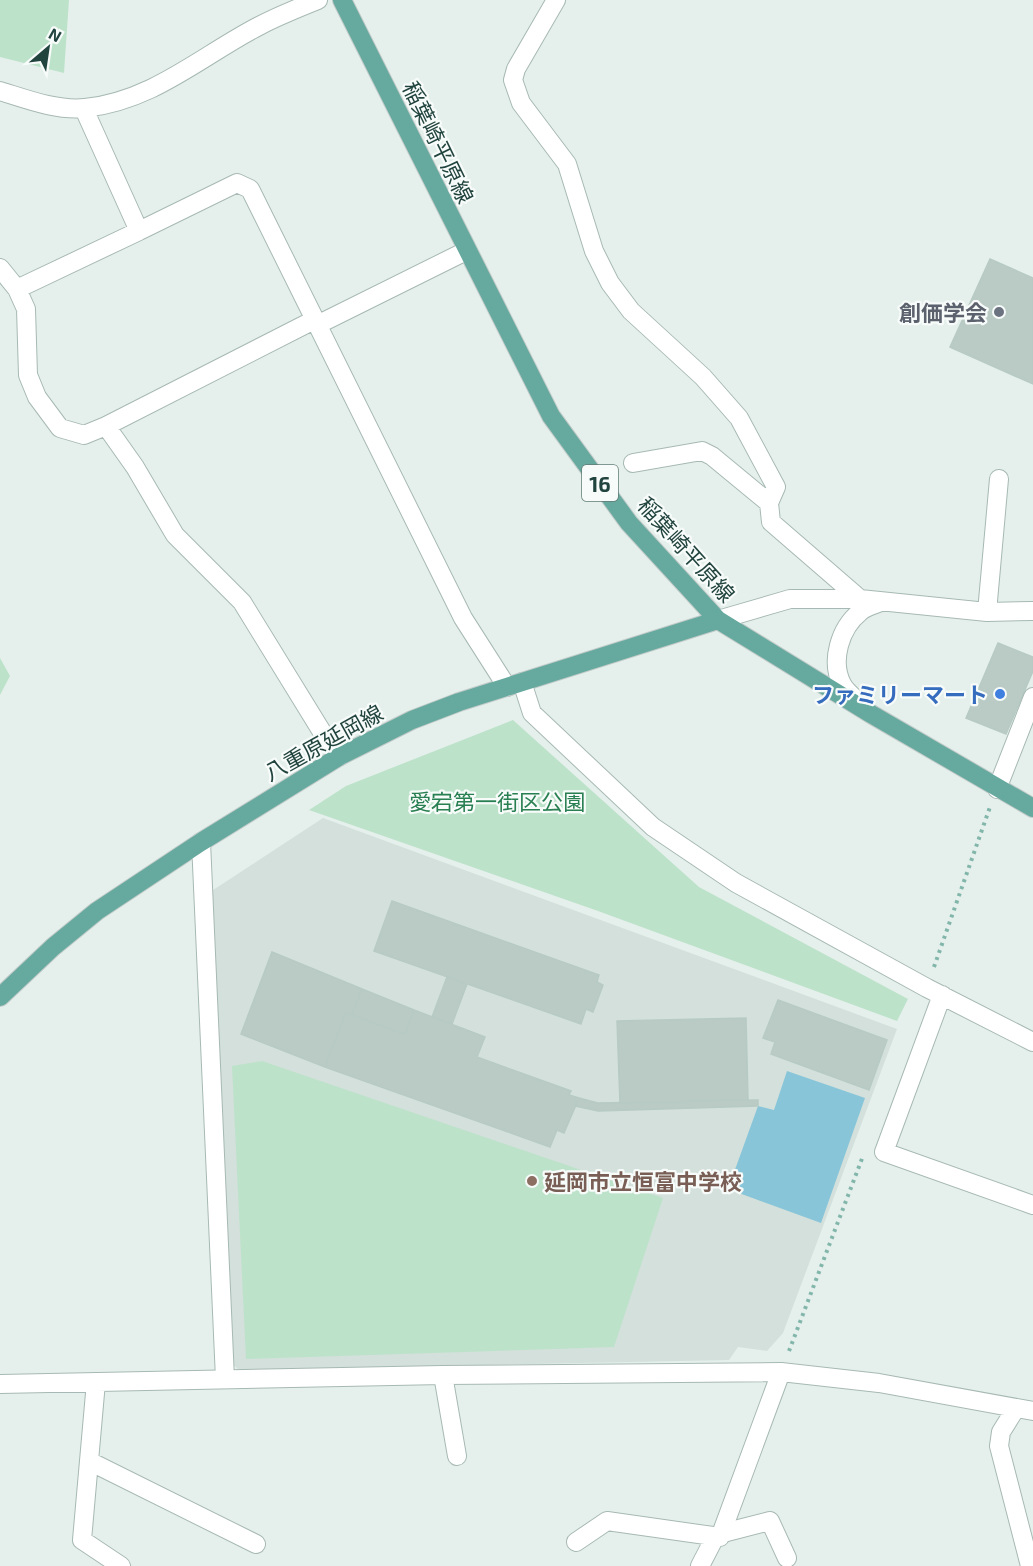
<svg xmlns="http://www.w3.org/2000/svg" width="1033" height="1566" font-family="'Exo 2','Noto Sans JP',sans-serif">
<rect width="100%" height="100%" fill="#e5f0ec"/>
<path fill="#d3e0db" d="M323,818L897,1029L783,1333L767,1351L738,1347L729,1360L239,1370L231,1363L210,892Z"/>
<path fill="#bde2ca" d="M0,0H69L64,73L0,57Z
M0,658L10,676L0,695Z
M513,720L699,887L908,999L897,1021L598,911L309,810L346,786Z
M262,1061L663,1198L614,1347L246,1359L232,1066Z"/>
<path fill="#89c5d9" d="M787,1071L865,1098L821,1223L728,1189L758,1106L774,1110Z"/>
<path fill="#bacbc5" stroke="#b7cac4" stroke-width="1.5" d="M990,259L1033,278V384L950,347Z
M998,643L1033,657V671L1006,734L966,718Z
M392,901L599,975L597,982L603,985L593,1012L586,1009L581,1024L374,951Z
M272,952L362,989L352,1014L346,1012L325,1067L241,1034Z
M447,977L467,984L452,1024L432,1017Z
M362,989L414,1010L405,1035L352,1014Z
M778,1000L887,1040L869,1090L771,1054L775,1042L763,1038Z
M414,1010L485,1037L477,1057L571,1091L569,1095L579,1098L564,1133L557,1130L550,1147L325,1067L346,1012L405,1035Z
M746,1018L748,1100L620,1103L617,1021Z
M579,1098L598,1103L758,1100V1106L598,1111L575,1106Z"/>
<g fill="none" stroke-linecap="round" stroke-linejoin="round">
<g stroke="#a7b9b4" stroke-width="20">
<path id="minor" d="M556,0L516,69L513,80L521,103L567,164L594,251L610,283L631,311L703,377L739,418L776,487L769,503L771,522L860,599
M0,91C26,99 57,111 85,108C153,101 201,56 259,26C278,16 298,8 318,0
M84,109L139,231L17,289L26,309L28,375L37,397L60,428L84,435L106,426L135,467L175,535L242,602L322,732L340,756
M139,231L237,183L250,189L463,618L507,687
M0,268L17,289
M317,325L466,251
M106,426L314,320
M633,463L702,451L712,456L769,503
M987,612L999,479
M718,620L790,599H860L987,612L1033,611
M522,682L532,713L653,827L736,883L927,988L1033,1042
M861,704C855,698 846,692 842,684C830,661 840,628 860,612C865,607 874,605 881,602
M997,789L1033,697
M201,842L225,1379
M942,995L884,1152L1033,1205
M443,1375L457,1456
M96,1382L82,1540L121,1566
M0,1384L443,1375L781,1372L879,1383L1033,1411
M1016,1408L1001,1432L999,1446L1030,1566
M89,1461L256,1544
M723,1533L770,1521L787,1558
M576,1542L607,1521L720,1537L781,1372
M700,1566L715,1537"/>
</g>
<g stroke="#c1cbc9" stroke-width="20">
<path id="major" d="M342,0L551,416L629,523L718,620L871,714L1033,808
M0,997L53,947L97,911L201,842L340,756L412,720L459,702L718,620"/>
</g>
<path stroke="#83b6aa" stroke-width="4" stroke-dasharray="3 4.5" stroke-linecap="butt" d="M934,967L990,807
M789,1351L863,1156"/>
<use href="#minor" stroke="#fff" stroke-width="18"/>
<use href="#major" stroke="#66a99e" stroke-width="18"/>
</g>
<circle fill="#6b7280" stroke="#f7fbf9" stroke-width="2" cx="999" cy="312" r="6"/>
<circle fill="#3f7fe0" stroke="#f7fbf9" stroke-width="2" cx="1000" cy="694" r="6"/>
<circle fill="#8d6e63" stroke="#f7fbf9" stroke-width="2" cx="532" cy="1181" r="6"/>
<g text-anchor="middle" dominant-baseline="central" stroke-width="4.5" stroke-linejoin="round" paint-order="stroke">
<rect fill="#f7fbf9" stroke="#627b76" stroke-width="1.5" x="582" y="465" width="36" height="36" rx="4.5"/>
<g font-size="21" font-weight="bold" fill="#22443e">
<text x="600" y="483">16</text>
</g>
<g font-size="22" fill="#22443e" stroke="#f7fbf9">
<text transform="translate(439 142) rotate(64)">稲葉崎平原線</text>
<text transform="translate(687 549) rotate(48)">稲葉崎平原線</text>
<text transform="translate(323 742) rotate(-29)">八重原延岡線</text>
</g>
<g font-size="22" font-weight="bold" fill="#5b616d" stroke="#f7fbf9" text-anchor="end">
<text x="987" y="312">創価学会</text>
</g>
<g font-size="22" font-weight="bold" fill="#366cbe" stroke="#f7fbf9" text-anchor="end">
<text x="988" y="694">ファミリーマート</text>
</g>
<g font-size="22" fill="#287f51" stroke="#f7fbf9">
<text x="497" y="801">愛宕第一街区公園</text>
</g>
<g font-size="22" font-weight="bold" fill="#785e54" stroke="#f7fbf9" text-anchor="start">
<text x="544" y="1181">延岡市立恒富中学校</text>
</g>
</g>
<g transform="translate(48 48) rotate(29)" stroke="#f7fbf9" stroke-width="4.5" paint-order="stroke">
<path d="M0-4.5L10 22L0 15L-10 22Z" fill="#22443e"/>
<text y="-9" font-size="16" font-weight="bold" text-anchor="middle" fill="#22443e">N</text>
</g>
</svg>
